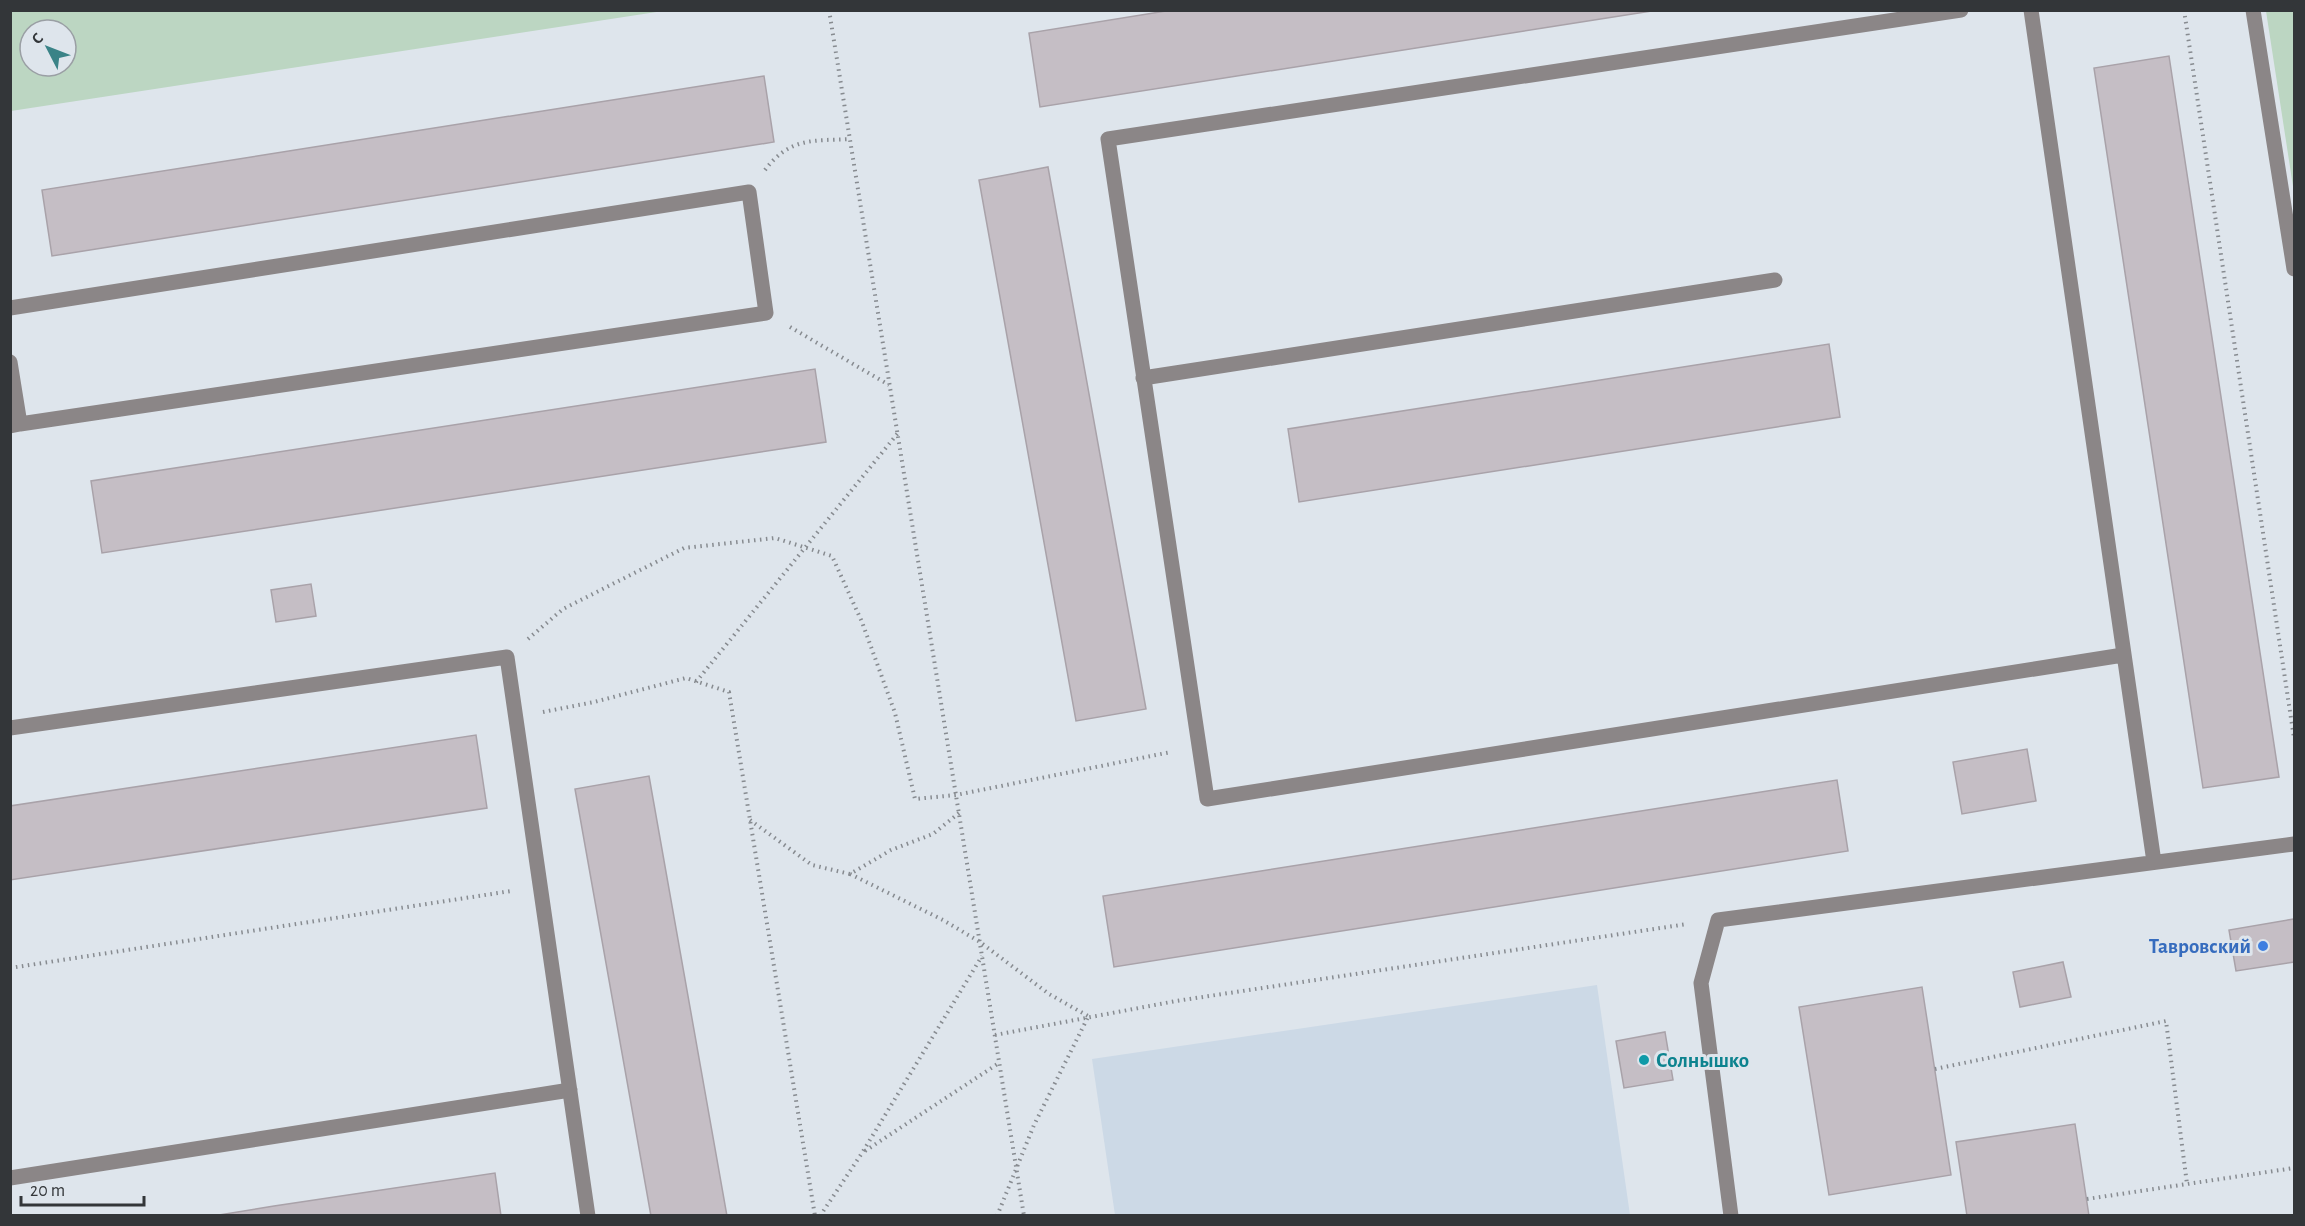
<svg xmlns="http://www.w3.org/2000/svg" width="2305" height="1226" font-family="'Alegreya Sans',sans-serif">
<rect width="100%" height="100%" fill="#dee5ec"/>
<path fill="#ccd9e6" d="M1597,985L1630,1215H1115L1092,1059Z"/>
<path fill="#bcd6c2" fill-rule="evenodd" d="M11,10H663V11L11,111ZM30,30H66V66H30Z
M2266,11H2294V193Z"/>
<path fill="#c5bec5" stroke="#a9a2a9" stroke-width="1.5" d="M1172,10H1658L1040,107L1029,33Z
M2169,56L2279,777L2203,788L2094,68Z
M764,76L774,142L52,256L42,190Z
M1048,167L1146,709L1076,721L979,180Z
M1829,344L1840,417L1299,502L1288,429Z
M815,369L826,442L102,553L91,481Z
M311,584L316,616L276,622L271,590Z
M476,735L487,808L10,880V806Z
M2027,749L2036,801L1962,814L1953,762Z
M649,776L727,1216H651L575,789Z
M1837,780L1848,851L1114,967L1103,896Z
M2294,919V962L2236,971L2229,930Z
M2063,962L2071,997L2020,1007L2013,972Z
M1922,987L1951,1175L1829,1195L1799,1007Z
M1665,1032L1673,1080L1624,1088L1616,1041Z
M2075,1124L2089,1216H1967L1956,1142Z
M495,1173L501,1216H213L274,1206Z"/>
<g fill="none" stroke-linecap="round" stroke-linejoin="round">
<path stroke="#878b90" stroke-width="4" stroke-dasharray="1.5 4.5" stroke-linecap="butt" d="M829,10L1024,1216
M2184,10L2294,738
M765,170C790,137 813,141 850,139
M790,327L889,385
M528,639L563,609L684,548L775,538L832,556L862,622L895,713L915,799L956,795L1171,752
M696,682L898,433
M543,712L594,702L686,678L729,692L815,1216
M750,820L812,865L850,874L891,850L933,834L959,813
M850,874L943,920L980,942L1049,994L1088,1016
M10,968L511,891
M995,1035L1176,1001L1687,924
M1935,1069L2166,1021L2187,1184
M865,1151L999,1063
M2087,1199L2294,1168
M820,1216L862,1153L982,956
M997,1216L1034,1125L1088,1017"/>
<path stroke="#8b8687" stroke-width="15" d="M1961,10L1108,139L1207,799L2123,655
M2031,10L2154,862
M2253,10L2294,269
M10,308L749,192L766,313L20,424
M10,362L20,424L10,426
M1143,378L1775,280
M10,728L507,657L588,1216
M10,1178L570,1090
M1731,1216L1701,983L1718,920L2294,844"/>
</g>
<circle fill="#3f7fe0" stroke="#dee5ec" stroke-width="2" cx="2263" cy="946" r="6"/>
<circle fill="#0f9aa8" stroke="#dee5ec" stroke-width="2" cx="1644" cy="1060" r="6"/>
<g text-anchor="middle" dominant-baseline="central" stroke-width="6" stroke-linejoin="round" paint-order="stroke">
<g font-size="21" font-weight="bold" fill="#366cbe" stroke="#dee5ec" text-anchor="end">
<text x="2251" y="946">Тавровский</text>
</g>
<g font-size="21" font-weight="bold" fill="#0d838f" stroke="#dee5ec" text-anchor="start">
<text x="1656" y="1060">Солнышко</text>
</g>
</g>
<rect width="2305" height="1226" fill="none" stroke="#333639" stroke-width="24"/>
<g transform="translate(48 48) rotate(312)"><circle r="28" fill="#dee5ec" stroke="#9a9fa4" stroke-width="1.5"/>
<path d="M0-4.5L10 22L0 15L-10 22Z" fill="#3a8387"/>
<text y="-9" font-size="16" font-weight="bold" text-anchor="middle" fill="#333639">С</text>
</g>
<path d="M21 1196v9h123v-9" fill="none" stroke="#333639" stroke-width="3"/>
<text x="30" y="1196" font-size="18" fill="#333639" stroke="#dee5ec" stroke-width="4.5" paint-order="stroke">20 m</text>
</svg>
